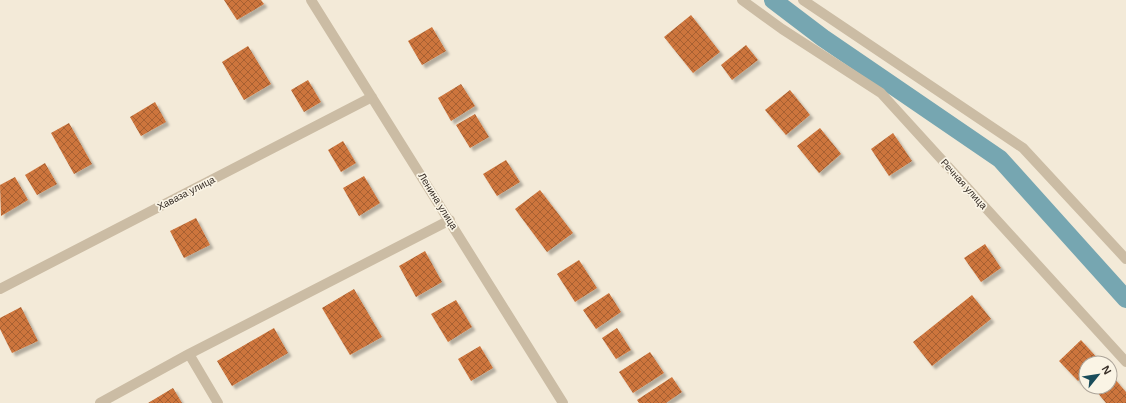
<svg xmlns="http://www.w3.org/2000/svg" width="1126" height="403" font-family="Arial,sans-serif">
<defs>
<pattern id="building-cross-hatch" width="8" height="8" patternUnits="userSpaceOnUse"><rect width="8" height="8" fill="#cd753c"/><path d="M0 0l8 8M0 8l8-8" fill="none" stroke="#a76032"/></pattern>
<filter id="shadow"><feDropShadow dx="3.5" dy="3.5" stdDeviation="1" flood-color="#0004"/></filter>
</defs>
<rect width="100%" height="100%" fill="#f3ead8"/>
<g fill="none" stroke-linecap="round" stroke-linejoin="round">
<path stroke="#76a6b1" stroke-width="18" d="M773,0L823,38L1000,159L1126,299"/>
</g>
<path fill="url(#building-cross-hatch)" filter="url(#shadow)" d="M224,0H261L264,4L237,20Z
M691,15L720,52L693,73L664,37Z
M432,27L446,51L422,65L408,41Z
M746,45L758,60L732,80L721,65Z
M248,46L271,84L244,100L222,62Z
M308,80L321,102L304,112L291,90Z
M461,84L475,106L451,121L438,98Z
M790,90L810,115L786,135L765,110Z
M155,102L166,122L141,136L130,117Z
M475,114L489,137L470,148L456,125Z
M69,123L92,164L74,174L51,133Z
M820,128L841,154L819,173L797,146Z
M893,133L912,161L889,176L871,149Z
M343,141L356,163L341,172L328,150Z
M506,160L520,182L497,196L483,174Z
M45,163L57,184L37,195L25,175Z
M364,176L380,203L359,216L343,188Z
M15,177L28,200L1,216L0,185Z
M540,190L573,233L547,252L515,209Z
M196,218L210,245L184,258L170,231Z
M985,244L1001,268L981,282L964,258Z
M425,251L442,282L416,297L399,266Z
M579,260L597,288L575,302L557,274Z
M354,289L382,337L350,355L322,308Z
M609,293L621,312L596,329L583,310Z
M972,295L991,319L932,366L913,342Z
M456,300L472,327L448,342L431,314Z
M21,307L38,341L12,353L0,329V318Z
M274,328L288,353L232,386L217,361Z
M617,328L631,350L616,359L602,338Z
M1081,340L1100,361L1097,363H1086V374L1078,381L1059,361Z
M480,346L493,368L471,381L458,359Z
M650,352L664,373L633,393L619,372Z
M672,377L682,392L666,403H639L637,400Z
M1113,377L1126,392V403H1106L1097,392L1102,387H1110V380Z
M173,388L182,403H148Z"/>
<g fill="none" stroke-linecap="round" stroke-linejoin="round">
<path stroke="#cbbca4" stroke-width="10" d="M311,0L563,403
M742,0L782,29L881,93L1126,362
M803,0L1023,148L1126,259
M0,289L372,97
M189,354L218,403
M100,403L189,354L450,220"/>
</g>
<g text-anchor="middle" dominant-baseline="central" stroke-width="3.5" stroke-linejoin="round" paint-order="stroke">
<g font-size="10" fill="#362d26" stroke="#faf4e5">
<text transform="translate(964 184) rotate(48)">Речная улица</text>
<text transform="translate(186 193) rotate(-27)">Хаваза улица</text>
<text transform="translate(438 201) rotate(58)">Ленина улица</text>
</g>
</g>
<g transform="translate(1098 375) rotate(60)"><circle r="19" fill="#faf4e5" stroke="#aca499"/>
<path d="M0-3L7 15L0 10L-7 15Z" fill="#194c5a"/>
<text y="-6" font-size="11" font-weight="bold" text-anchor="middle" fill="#362d26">N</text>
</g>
</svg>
